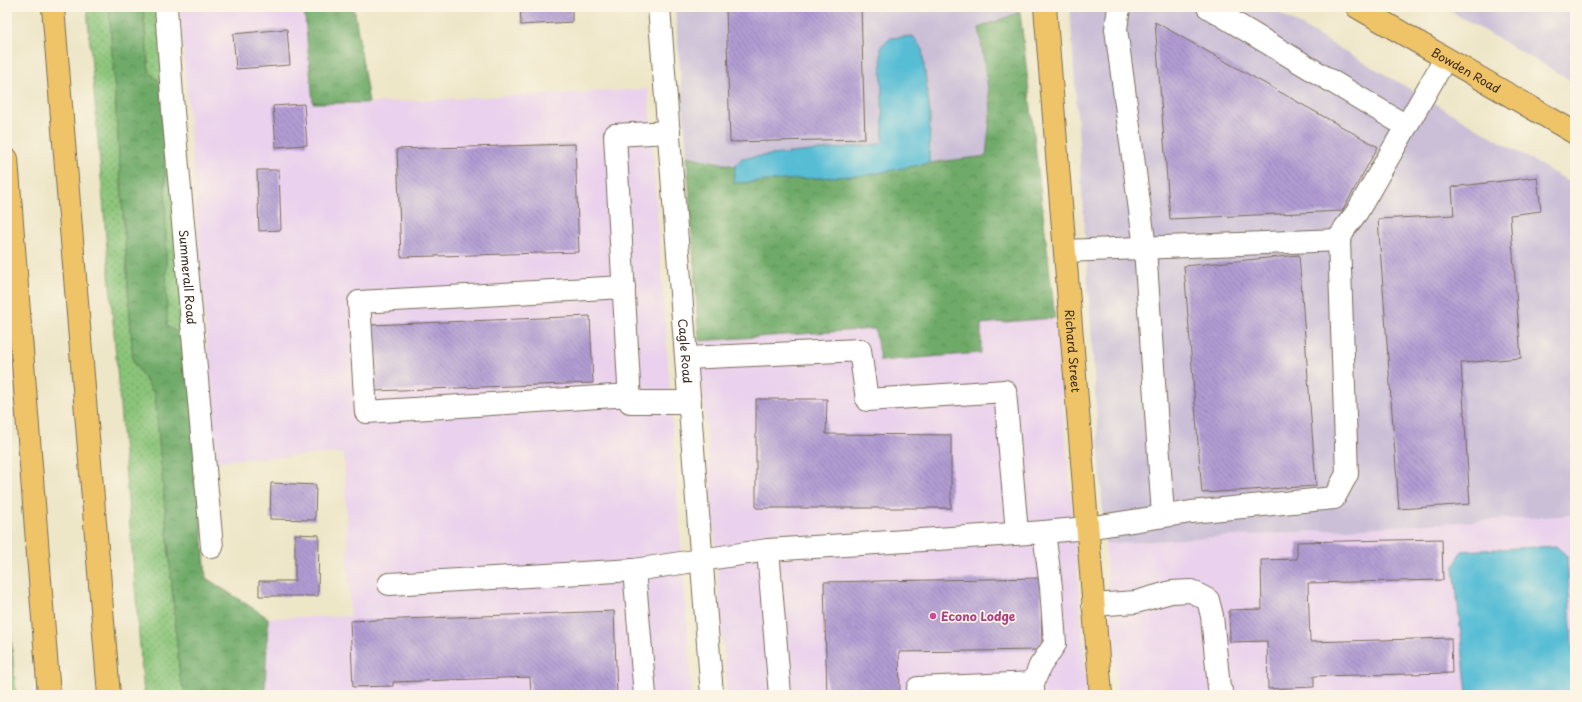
<svg xmlns="http://www.w3.org/2000/svg" width="1582" height="702" font-family="'Playpen Sans',sans-serif">
<defs>
<pattern id="grass-dots" width="8" height="8" patternUnits="userSpaceOnUse"><rect width="8" height="8" fill="#8ac479"/><path d="M2 2h.1M6 6h.1" fill="none" stroke="#729f63" stroke-width="1.8" stroke-linecap="round"/></pattern>
<pattern id="forest-crowns" width="20" height="18" patternUnits="userSpaceOnUse"><rect width="20" height="18" fill="#6faa69"/><path d="M2 6a3 3 0 1 1 6 0M12 15a3 3 0 1 1 6 0" fill="none" stroke="#5c8b56"/></pattern>
<pattern id="building-back-hatch" width="6" height="6" patternUnits="userSpaceOnUse"><rect width="6" height="6" fill="#b19cd3"/><path d="M-1 5l2 2M0 0l6 6M5-1l2 2" fill="none" stroke="#917fab"/></pattern>
</defs>
<rect width="100%" height="100%" fill="#fcf5e5"/>
<filter id="ink" filterUnits="userSpaceOnUse"><feTurbulence type="fractalNoise" baseFrequency=".025" numOctaves="2"/><feDisplacementMap in="SourceGraphic" scale="8" xChannelSelector="R" yChannelSelector="G"/><feConvolveMatrix kernelMatrix="1 2 1 2 8 2 1 2 1" color-interpolation-filters="sRGB"/></filter>
<filter id="wash" filterUnits="userSpaceOnUse"><feTurbulence type="fractalNoise" baseFrequency=".012" numOctaves="4" result="noise"/><feDisplacementMap in="SourceGraphic" scale="16" xChannelSelector="R" yChannelSelector="G"/><feGaussianBlur stdDeviation="0.9" result="paint"/><feColorMatrix in="noise" values="0 0 0 0 0 0 0 0 0 0 0 0 0 0 0 0 0 1.4 0 .05"/><feComposite in="paint" operator="in"/></filter>
<g filter="url(#wash)">
<rect width="100%" height="100%" fill="#ede6c7"/>
<path fill="#ead1ed" d="M180,7H304L313,103H369L648,89L692,695H269L265,691L268,618L350,616L344,453L216,461Z
M1055,318L1088,695H727L699,341L875,329L880,361L981,353V324Z
M1575,515V695H1117L1105,544Z"/>
<path fill="#cabfd7" d="M675,7H1020V12L979,28L991,109L986,156L929,163L930,114L922,49L883,140L879,145L742,158L735,166L687,156Z
M1070,7H1269L1573,184L1575,209V515L1105,544Z
M1443,7H1575V83Z"/>
<path fill="url(#grass-dots)" stroke="#62774c" d="M87,7H109L133,361L155,395L180,678L186,695H144Z
M143,7H159L187,338L167,326L164,86L149,72Z
M7,586L16,695H7Z"/>
<path fill="url(#forest-crowns)" stroke="#556a44" d="M109,7H143L149,72L164,86L167,326L187,338L206,578L268,618L265,691L269,695H186L180,678L155,395L133,361Z
M304,7H354L369,103H313Z
M1020,12L1055,318L981,324V353L880,361L875,329L699,341L687,156L735,166L734,183L867,175L929,163L986,156L991,109L979,28Z"/>
<path fill="#57bdd5" stroke="#49747a" d="M913,36L922,49L930,114L929,163L867,175L733,183L735,166L742,158L879,144L883,140L881,46L891,38Z
M1556,546L1567,556L1575,695H1467L1454,566L1462,551Z"/>
<g id="blocks">
<path fill="url(#building-back-hatch)" d="M520,7H572V22L521,25Z
M726,7H861L865,139L730,142Z
M1155,22L1378,147L1342,211L1170,219Z
M287,29L290,65L236,69L233,34Z
M304,104L307,145L276,147L273,106Z
M575,144L579,252L401,257L397,149Z
M257,170H279L281,230L259,231Z
M1537,177L1541,211L1510,215L1521,358L1461,363L1470,504L1399,509L1378,219L1454,215L1452,187Z
M1299,255L1316,486L1202,493L1184,266Z
M590,316L593,383L374,391L371,325Z
M756,399H827L826,434L951,435V508H756Z
M271,483L316,485L315,520L270,519Z
M295,534L319,535L318,596H259V581H295Z
M1442,539L1443,580L1308,583L1310,642L1451,638L1452,673L1314,676V687L1268,689L1267,641L1230,642L1229,610L1262,609L1261,560L1297,559V542Z
M1041,578L1042,650L899,652L900,695H827L824,582Z
M614,611L617,695H553V693L531,694L530,677L393,682V686L353,687L350,621Z"/>
</g>
</g>
<g filter="url(#ink)">
<use href="#blocks" fill-opacity="0" stroke="#796c59" stroke-width="1"/>
<g fill="none" stroke-linecap="round" stroke-linejoin="round">
<g stroke="#796c59" stroke-width="24">
<g id="minor">
<path id="s1" d="M166,7L173,111L212,547"/>
<path id="s2" d="M659,7L712,695"/>
<path d="M1119,7L1116,29L1145,248L1163,516"/>
<path d="M1208,7L1406,126"/>
<path d="M669,132L615,135L630,402H690"/>
<path d="M1065,251L1339,240"/>
<path d="M624,287L359,302L366,412L630,395"/>
<path d="M687,358L860,350L867,400L1005,391L1017,533"/>
<path d="M768,550L780,695"/>
<path d="M389,584L634,570"/>
<path d="M1093,605L1136,602L1171,592L1191,591L1208,600L1212,616L1219,688L1223,695"/>
<path d="M918,688L1033,683"/>
<path d="M645,695L634,570L768,550L1044,532L1087,528L1191,512L1334,498L1347,474L1339,240L1345,228L1357,212L1445,59"/>
<path d="M1033,695V683L1040,666L1055,644L1051,587L1044,532"/>
</g>
</g>
<g stroke="#796c59" stroke-width="24">
<g id="major">
<path id="s3" d="M1045,7L1101,695"/>
<path id="s4" d="M1357,7L1575,133"/>
</g>
</g>
<g stroke="#796c59" stroke-width="24">
<path id="highway" d="M53,7L109,695
M7,159L49,695"/>
</g>
<use href="#minor" stroke="#fff" stroke-width="22"/>
<use href="#major" stroke="#efc469" stroke-width="22"/>
<use href="#highway" stroke="#efc469" stroke-width="22"/>
</g>
</g>
<circle fill="#d1479c" stroke="#fcf5e5" stroke-width="1.5" cx="933" cy="616" r="4"/>
<g text-anchor="middle" dominant-baseline="central" stroke-width="3.5" stroke-linejoin="round" paint-order="stroke">
<g font-size="12" fill="#3b2a1e" stroke="#fcf5e5">
<text stroke="none"><textPath href="#s4" startOffset="126">Bowden Road</textPath></text>
<text stroke="none"><textPath href="#s1" startOffset="271">Summerall Road</textPath></text>
<text stroke="none"><textPath href="#s2" startOffset="345">Cagle Road</textPath></text>
<text stroke="none"><textPath href="#s3" startOffset="345">Richard Street</textPath></text>
</g>
<g font-size="12" font-weight="bold" fill="#b23c85" stroke="#fcf5e5" text-anchor="start">
<text x="941" y="616">Econo Lodge</text>
</g>
</g>
<rect width="1582" height="702" fill="none" stroke="#fcf5e5" stroke-width="24"/>
</svg>
